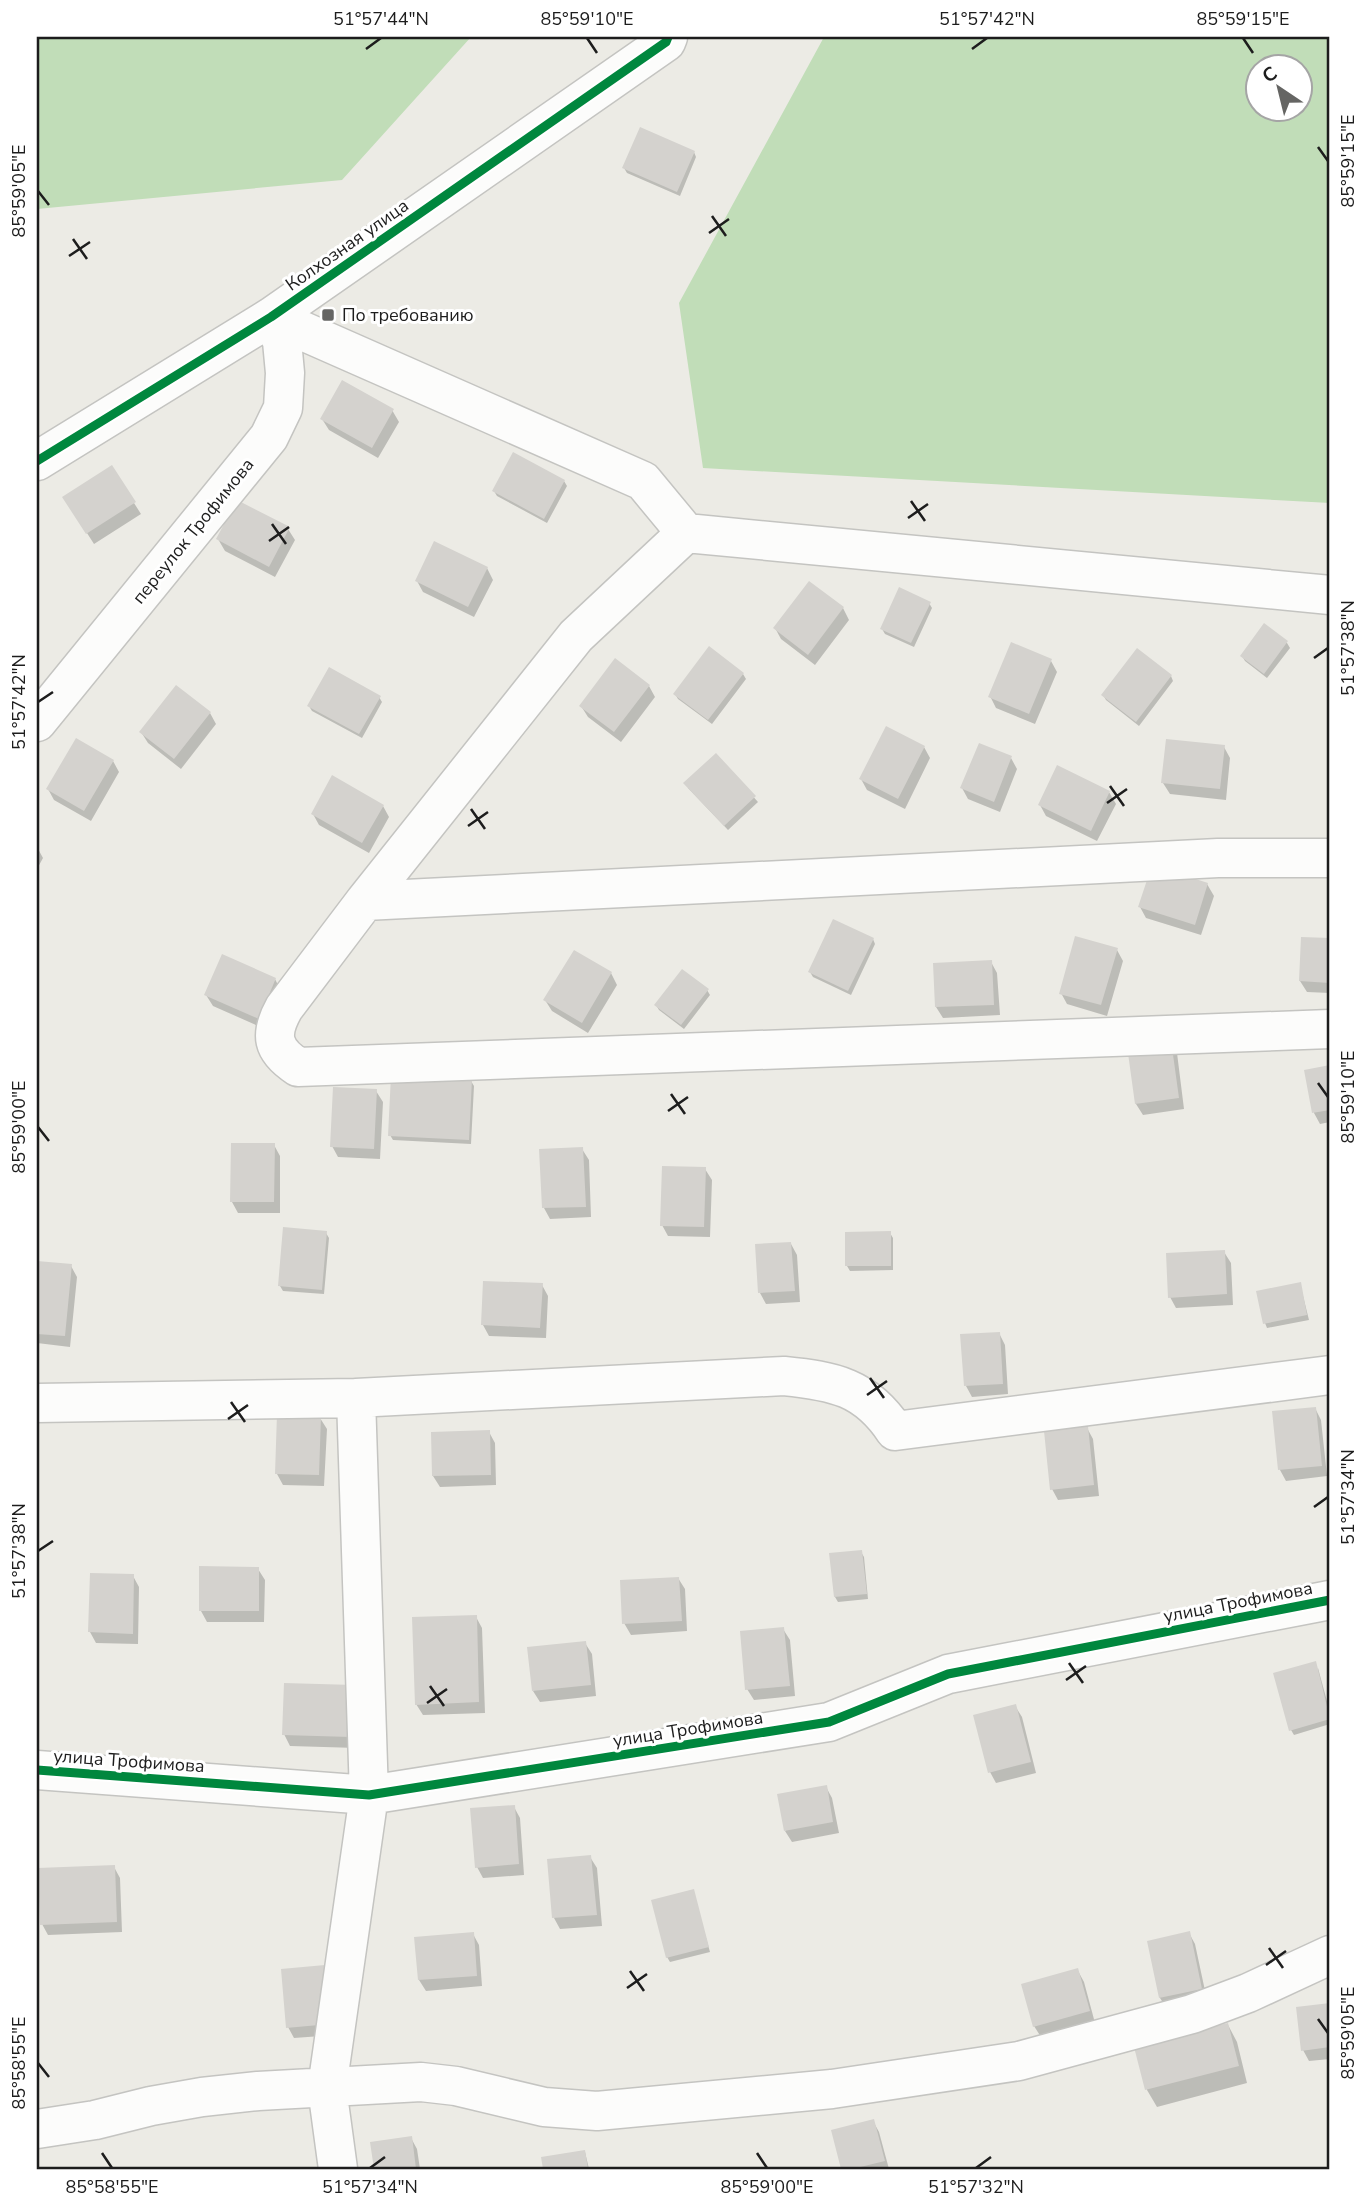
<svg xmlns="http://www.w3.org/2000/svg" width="1367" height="2206" font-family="'Nunito Sans',sans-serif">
<rect width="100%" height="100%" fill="#ecebe5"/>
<path fill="#c1ddb8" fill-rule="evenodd" d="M37,37H471L342,180L37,209Z
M824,37H1330V503L703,468L679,303ZM1258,66H1300V108H1258Z"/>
<path fill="#0003" d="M694,152L696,157L680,196L627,173L624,168Z
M392,410L399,422L378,458L329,430L322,419Z
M564,481L567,486L547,523L497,496L494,491Z
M134,503L141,514L94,544L71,508Z
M288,529L295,540L275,577L225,551L218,539Z
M487,568L493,580L474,617L423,592L417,581Z
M929,603L932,608L914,647L885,634L882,629Z
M843,608L849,620L815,665L781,639L775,628Z
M1264,626L1287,643L1290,648L1267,678L1245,661L1242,656Z
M1051,661L1057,672L1035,724L996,708L990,696Z
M743,674L746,679L712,724L678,699L675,694Z
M1171,676L1173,681L1139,726L1106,700L1103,695Z
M649,686L655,697L621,742L588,717L581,706Z
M379,697L382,702L362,738L312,711L309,706Z
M210,713L216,724L181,769L148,743L141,732Z
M924,747L930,758L905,809L867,790L861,779Z
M1224,747L1230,758L1226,800L1170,794L1163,783Z
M716,755L758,802L728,830L688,788Z
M1011,758L1017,769L1000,812L968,799L962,788Z
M113,761L119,772L91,821L54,800L48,789Z
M1109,792L1116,804L1097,841L1046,816L1040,805Z
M383,806L389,817L369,853L319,825L313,814Z
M37,847L43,858L37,869Z
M1207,884L1214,896L1201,935L1146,918L1140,907Z
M873,939L875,944L851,995L813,977L810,972Z
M1302,939L1330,940V993L1307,992L1300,981Z
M1117,950L1123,961L1107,1016L1067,1004L1061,993Z
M991,962L997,973L1000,1015L943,1018L936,1007Z
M611,973L617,985L588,1033L552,1011L545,1000Z
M275,979L281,991L265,1029L213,1006L206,995Z
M707,990L710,995L684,1029L659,1010L656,1005Z
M1129,1047L1177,1053L1184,1109L1143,1115L1136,1104Z
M1330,1066V1122L1320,1124L1314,1113L1306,1071Z
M471,1081L474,1086L471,1144L393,1140L390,1135Z
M376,1091L383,1102L380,1159L338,1157L332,1146Z
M274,1145L280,1156V1213H238L232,1202Z
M582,1149L589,1160L591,1217L550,1219L544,1208Z
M705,1169L712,1180L710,1237L668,1236L662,1225Z
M326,1233L329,1238L324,1294L283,1291L280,1286Z
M890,1233L893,1238V1270L850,1271L847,1266Z
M791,1244L797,1255L800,1302L766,1304L760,1293Z
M1224,1252L1231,1263L1233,1305L1176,1308L1170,1297Z
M37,1262L71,1266L77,1277L70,1347L37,1343Z
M1300,1284L1309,1320L1267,1328L1265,1323Z
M542,1285L548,1296L546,1338L489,1336L483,1325Z
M999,1333L1005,1345L1008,1394L972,1397L966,1386Z
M1315,1408L1321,1420L1327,1476L1286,1481L1280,1470L1274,1413Z
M320,1418L327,1429L324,1486L283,1485L277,1474Z
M1087,1428L1093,1439L1099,1496L1058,1500L1052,1489Z
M489,1432L495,1443L496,1485L440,1487L433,1476Z
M861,1552L864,1557L868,1599L838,1602L835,1597L831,1555Z
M258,1569L265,1580L264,1622H207L201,1611Z
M133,1576L139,1587L138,1644L96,1643L90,1632Z
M678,1578L685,1589L687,1631L631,1635L624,1623Z
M476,1617L482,1628L485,1713L423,1715L416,1704Z
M783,1629L790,1640L795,1696L754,1700L747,1689Z
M585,1643L592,1654L596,1696L540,1702L533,1691Z
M1318,1668L1330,1712V1724L1294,1735L1291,1730Z
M359,1698L357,1748L290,1746L284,1734Z
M1015,1706L1022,1717L1036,1773L996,1783L990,1772Z
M826,1787L832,1798L839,1833L792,1842L785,1831Z
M514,1807L520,1818L524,1875L483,1878L477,1867Z
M590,1857L597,1868L602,1926L560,1929L554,1918Z
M114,1867L120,1878L122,1932L48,1935L42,1924Z
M693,1891L710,1952L670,1962L667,1957Z
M1189,1933L1195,1944L1207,2000L1167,2009L1160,1998L1149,1942Z
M473,1934L479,1945L482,1986L426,1991L419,1980L416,1938Z
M1078,1971L1084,1982L1095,2023L1041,2037L1034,2026Z
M331,1978L335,2035L294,2038L288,2027Z
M1330,2005V2059L1309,2061L1303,2050L1298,2008Z
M1228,2025L1237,2042L1247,2083L1157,2107L1147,2090L1136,2048Z
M873,2121L879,2132L889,2169H843L833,2131Z
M411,2138L417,2149L420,2169H376L372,2143Z
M585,2152L589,2169H545L543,2158Z"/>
<path fill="#d4d2ce" d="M640,127L695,151L677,192L622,168Z
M342,380L394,409L372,448L320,419Z
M513,452L565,480L544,519L492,491Z
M112,465L136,502L86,534L62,497Z
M237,500L290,527L269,567L216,539Z
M434,541L488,567L468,607L415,581Z
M809,581L844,607L808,655L773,628Z
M899,587L931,602L911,643L880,629Z
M1264,623L1288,641L1264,674L1240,656Z
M1011,642L1052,659L1029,714L988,697Z
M709,646L744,673L708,720L673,694Z
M1137,648L1172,675L1136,722L1101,695Z
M615,658L650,685L614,732L579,706Z
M329,667L381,696L359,734L307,706Z
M176,685L211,712L174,759L139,732Z
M886,726L925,746L898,799L859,779Z
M76,738L114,760L84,811L46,789Z
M1166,739L1225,745L1220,789L1161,783Z
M979,743L1012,756L994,802L960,788Z
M716,753L756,796L724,826L683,783Z
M1057,765L1110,791L1091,831L1038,805Z
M332,775L384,805L362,843L311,814Z
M1152,865L1208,883L1195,925L1138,907Z
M833,919L874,938L848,991L808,972Z
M1075,936L1118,948L1101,1005L1059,994Z
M1301,937L1330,938V983L1299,981Z
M574,950L612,972L582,1023L543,1000Z
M222,954L276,978L259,1019L204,995Z
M992,960L994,1005L935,1007L933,963Z
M682,969L709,989L681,1025L654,1005Z
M1171,1040L1179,1098L1135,1104L1127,1046Z
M1330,1065V1110L1312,1113L1304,1070Z
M391,1075L472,1079L469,1140L388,1136Z
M333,1087L377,1089L374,1149L330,1147Z
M231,1143H275L274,1202H230Z
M583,1147L586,1207L542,1208L539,1149Z
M662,1166L706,1167L704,1227L660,1226Z
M283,1227L327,1231L322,1290L278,1286Z
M891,1231V1266H845V1232Z
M791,1242L795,1291L758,1293L755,1244Z
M1225,1250L1227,1294L1168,1298L1166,1253Z
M37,1261L72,1264L65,1336L37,1334Z
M483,1281L543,1283L540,1328L481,1325Z
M1301,1282L1307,1315L1263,1324L1256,1291Z
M1000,1332L1003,1384L964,1386L960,1334Z
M1316,1407L1322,1466L1278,1470L1272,1411Z
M277,1414L321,1416L319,1475L275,1474Z
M1088,1426L1094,1485L1050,1490L1044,1431Z
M490,1430L491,1475L432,1476L431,1432Z
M862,1550L867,1594L834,1597L829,1553Z
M199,1566L259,1567V1611H199Z
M90,1573L134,1574L133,1634L88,1632Z
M679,1577L682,1621L622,1624L620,1580Z
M477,1615L479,1702L415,1705L412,1617Z
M784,1627L790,1686L745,1690L740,1631Z
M586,1641L591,1685L532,1691L527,1647Z
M1316,1661L1330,1719L1289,1731L1273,1673Z
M284,1683L354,1685L351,1737L282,1735Z
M1016,1704L1031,1762L988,1773L973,1715Z
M827,1785L833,1822L784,1831L777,1794Z
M515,1805L519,1864L475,1868L470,1808Z
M591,1855L597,1915L552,1918L547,1859Z
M115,1865L117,1922L40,1925L38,1868Z
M694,1889L709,1947L666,1958L651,1900Z
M1190,1931L1202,1989L1159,1998L1147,1941Z
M474,1932L477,1976L418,1980L414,1937Z
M325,1965L330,2024L286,2028L281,1969Z
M1078,1968L1090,2011L1033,2027L1021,1984Z
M1330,2003V2047L1301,2051L1296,2007Z
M1228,2023L1239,2066L1145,2090L1134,2047Z
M874,2119L885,2161L852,2169H841L831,2130Z
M412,2136L416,2169H374L370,2142Z
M585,2150L588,2169H543L541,2157Z"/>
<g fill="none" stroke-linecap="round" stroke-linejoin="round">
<g stroke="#c4c4c1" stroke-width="41">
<path id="minor" d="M271,317L643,481L686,533
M37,461L271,317L666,42L668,37
M1330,595L686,533L576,636L365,901L284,1008C269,1035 272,1050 298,1067L1330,1029
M37,722L269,437L283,408L285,373L282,341L271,317
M365,901L1218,858H1330
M37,1403L356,1398
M37,1770L369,1795L829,1722L948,1674L1330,1600
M37,2129L95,2120L151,2106L202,2097L258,2091L421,2082L456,2086L544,2107L597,2111L832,2089L1019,2061L1192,2014L1248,1993L1330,1955
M338,2169L327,2088L369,1795L356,1398L784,1376C834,1381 866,1387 895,1431L1330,1375"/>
</g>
<use href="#minor" stroke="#fcfcfb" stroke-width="38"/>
<g stroke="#fff" stroke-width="13">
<path id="cycleway" d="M37,461L271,317L666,42L668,37
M37,1770L369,1795L829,1722L948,1674L1330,1600"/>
</g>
<use href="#cycleway" stroke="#00873e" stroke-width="9"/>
</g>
<path fill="none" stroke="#1d1d1d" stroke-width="2.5" d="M587,38L597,53M1243,38L1253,53M366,49L381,38M972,49L987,38M1318,147L1328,161M38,191L49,205M712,216L726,236M709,233L729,219M73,239L87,259M69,256L90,242M911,501L925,521M908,518L928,504M272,524L286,544M269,541L289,527M1314,658L1328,648M38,702L53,692M1110,786L1124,806M1107,803L1127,789M471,809L485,829M468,826L488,812M1318,1083L1328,1097M671,1094L685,1114M668,1111L688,1097M38,1127L49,1141M870,1378L884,1398M867,1395L887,1381M231,1402L245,1422M228,1419L248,1405M1314,1507L1328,1497M38,1551L53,1541M1069,1663L1083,1683M1066,1680L1086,1666M430,1686L444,1706M427,1703L447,1689M1269,1948L1283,1968M1266,1965L1286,1951M630,1971L644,1991M627,1988L647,1974M1318,2019L1328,2033M38,2063L49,2077M102,2153L112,2168M757,2153L767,2168M370,2168L385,2157M976,2168L991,2157"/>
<rect fill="#656563" stroke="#fff" stroke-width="2.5" x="321" y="308" width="14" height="14" rx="3.5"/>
<g text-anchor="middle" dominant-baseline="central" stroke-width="6" stroke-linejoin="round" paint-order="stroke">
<g font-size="18" fill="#1d1d1d" stroke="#fff">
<text transform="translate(347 245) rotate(-35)">Колхозная улица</text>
<text transform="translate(193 531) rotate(-51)">переулок Трофимова</text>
<text transform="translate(1238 1602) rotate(-11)">улица Трофимова</text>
<text transform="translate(688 1729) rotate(-9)">улица Трофимова</text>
<text transform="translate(129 1761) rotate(4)">улица Трофимова</text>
</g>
<g font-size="18" fill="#1d1d1d" stroke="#fff" text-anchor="start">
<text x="342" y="315">По требованию</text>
</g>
</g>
<rect width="1367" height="2206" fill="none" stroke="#ffffff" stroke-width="77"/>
<g transform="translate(1279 88) rotate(325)"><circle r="33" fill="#ffffff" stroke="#a5a5a5" stroke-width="2"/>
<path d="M0-5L12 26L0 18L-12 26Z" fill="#656563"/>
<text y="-10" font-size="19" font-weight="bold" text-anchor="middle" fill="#1d1d1d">С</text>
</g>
<rect x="38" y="38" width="1290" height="2130" fill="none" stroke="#1d1d1d" stroke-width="2.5"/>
<g font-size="18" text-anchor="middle" fill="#1d1d1d">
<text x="381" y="25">51°57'44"N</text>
<text x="587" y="25">85°59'10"E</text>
<text x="987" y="25">51°57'42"N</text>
<text x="1243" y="25">85°59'15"E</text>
<text transform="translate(1348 161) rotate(-90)" y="6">85°59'15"E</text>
<text transform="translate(19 191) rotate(-90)" y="6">85°59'05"E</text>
<text transform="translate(1348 648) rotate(-90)" y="6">51°57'38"N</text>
<text transform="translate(19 702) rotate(-90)" y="6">51°57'42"N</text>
<text transform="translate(1348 1097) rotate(-90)" y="6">85°59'10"E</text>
<text transform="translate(19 1127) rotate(-90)" y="6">85°59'00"E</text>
<text transform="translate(1348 1497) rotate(-90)" y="6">51°57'34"N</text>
<text transform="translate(19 1551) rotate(-90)" y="6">51°57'38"N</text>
<text transform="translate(1348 2033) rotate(-90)" y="6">85°59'05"E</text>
<text transform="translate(19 2063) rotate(-90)" y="6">85°58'55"E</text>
<text x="112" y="2193">85°58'55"E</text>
<text x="370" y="2193">51°57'34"N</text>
<text x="767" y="2193">85°59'00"E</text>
<text x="976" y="2193">51°57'32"N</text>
</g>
</svg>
